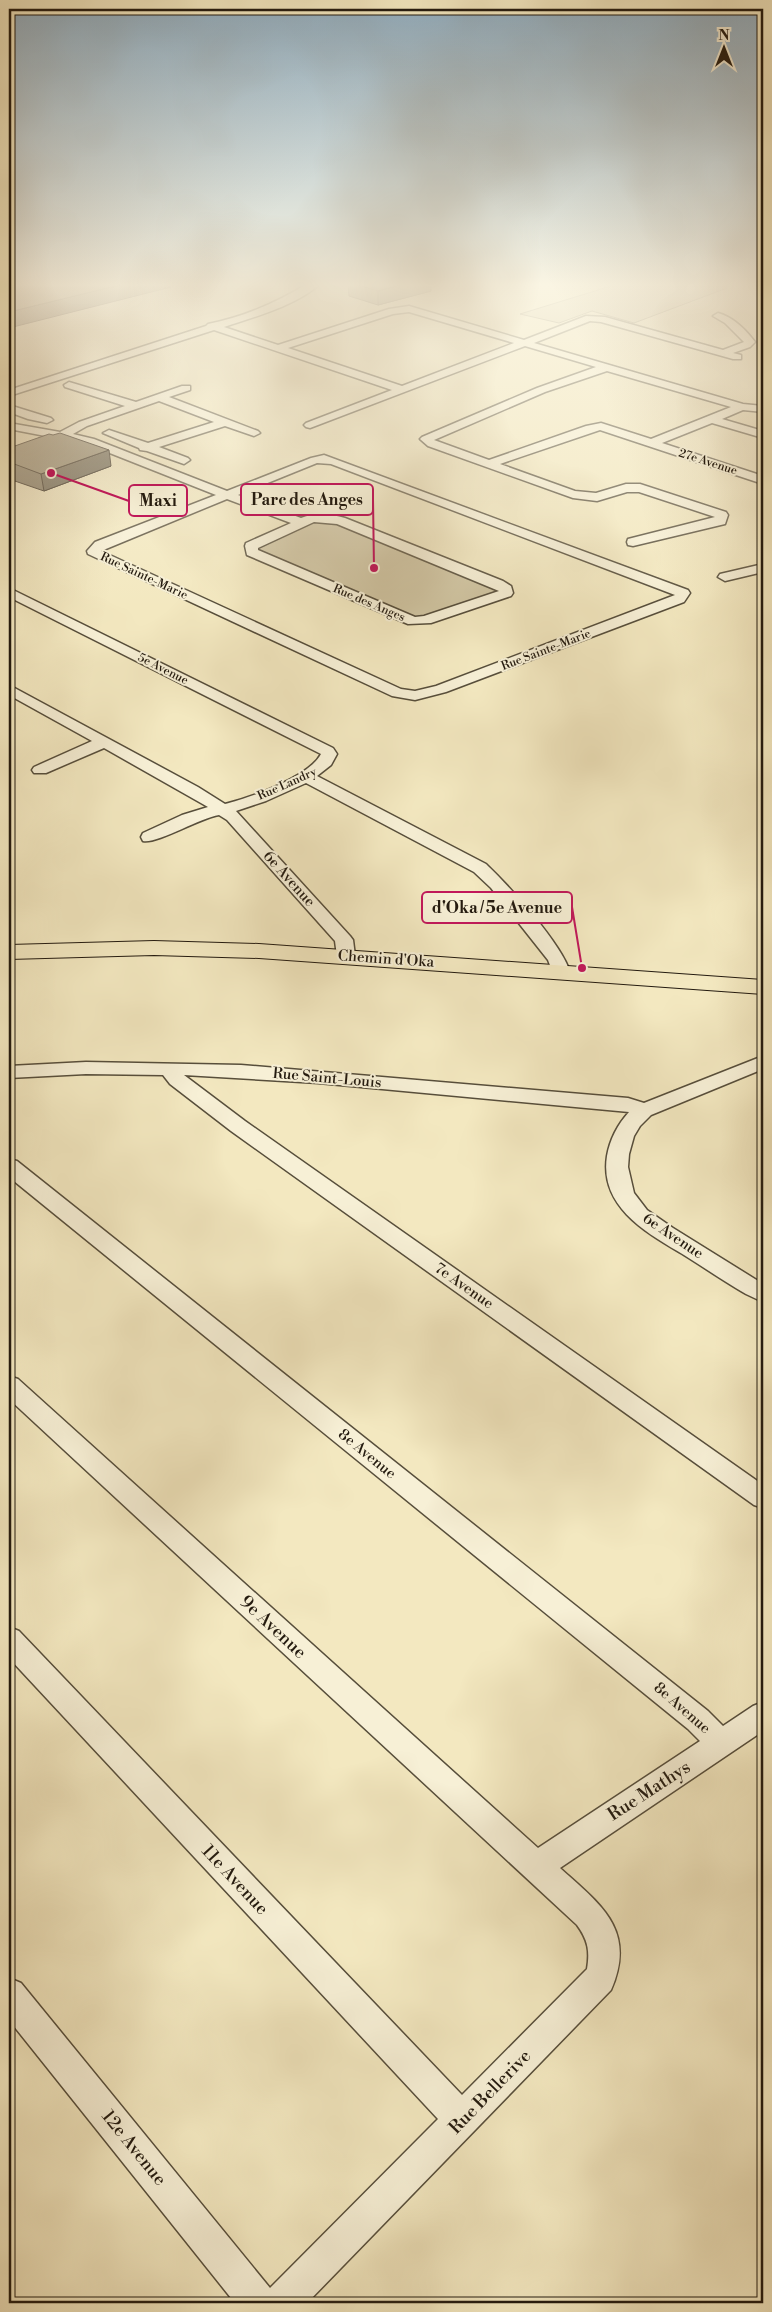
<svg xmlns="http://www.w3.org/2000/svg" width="772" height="2312" font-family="'Libre Bodoni',serif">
<rect width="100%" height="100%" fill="#f3e8c0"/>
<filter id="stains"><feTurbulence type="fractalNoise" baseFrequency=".004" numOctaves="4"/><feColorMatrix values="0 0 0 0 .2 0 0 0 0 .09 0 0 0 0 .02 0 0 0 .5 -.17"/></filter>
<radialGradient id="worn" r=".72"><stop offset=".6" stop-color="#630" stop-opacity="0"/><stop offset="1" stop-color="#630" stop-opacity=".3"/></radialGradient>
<path fill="#d0c5a2" stroke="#7a7058" d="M624,282H724L727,288L634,323L592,311L559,323L520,314Z
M332,518L506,589L413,621L252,552L300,522Z"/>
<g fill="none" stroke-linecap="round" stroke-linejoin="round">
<g stroke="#574e3b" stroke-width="3">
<path id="minor" d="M310,282H322C299,305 254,317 224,327L278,345L389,309L409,306L524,340L586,316L605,317L723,350L744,342L725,323L713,316L718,313C733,317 746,330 755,342L750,347L733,353L741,355V359H733L601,322L590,321L534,343L743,404L763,406V412L743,410L722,419L763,431V438L712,423L662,443L763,476V484L600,430L500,464L575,491L596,493L626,484H640L726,512L728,515L725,524L633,546L628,545L627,542L628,539L715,517L639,492H627L597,501L573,498L428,446L420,439L422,437L537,388L596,367L525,346L310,428L306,427L304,425L306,423L392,390L214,330L9,396V390L206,326L208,324C244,317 278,302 310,282ZM409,312L514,343L402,386L288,348L393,314ZM607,371L731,407L651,439L601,423L586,426L489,460L434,440L545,392Z
M69,382L136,402L182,386H190V390L169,397L258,431L260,433L254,436L225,426L159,447L188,458L190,460L184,464L147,451L140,450L139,448L103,433L109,430L148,443L214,422L159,401L87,426L73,434L94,439L227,491L311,458L324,455L688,590L690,593L684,602L446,692L415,700L392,696L88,554L87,551L95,542L216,495L87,444L9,429V423L60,432L79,422L125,406L65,387L64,385ZM317,463L331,464L675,595L436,686L415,691L401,689L101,551L227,499L291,523L246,543L245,546L247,555L408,624L431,623L511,596L513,593L511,586L503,581L345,518C331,514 316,512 301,518L238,495ZM314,522L337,524L499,591L424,616L415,617L258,550V548Z
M9,405L51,418L53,420L47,423L28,419L9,412Z
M763,564V572L725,581L718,577L720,574Z
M9,588L333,748L337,754L331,765L317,776L486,864C509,886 561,943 570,972L568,976L561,978L554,976L548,960L491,888L474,872L306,783L266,801L236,811L350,936L353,940L355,956L353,960L346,962L339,960L337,956L335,941L227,820L219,815C200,818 157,844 143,841L141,837L143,833L182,815L208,807L104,748L46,773H34L32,770L34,767L92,741L9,695V685L198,787L225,804C250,798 309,777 321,754L9,597Z
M763,1056V1069L651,1115L640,1126L634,1136L629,1154L628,1167L634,1193L647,1210L673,1228L763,1284V1302L746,1294C725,1282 705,1268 684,1255C647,1233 599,1207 607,1156C610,1139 618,1124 629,1112L318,1083L184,1075L245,1121L763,1485V1508L754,1505L231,1131L170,1084L163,1075L86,1074L9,1078V1066L86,1062L241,1065L628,1098L644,1103Z
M9,1159L17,1161L708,1711L723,1726L753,1706L763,1702V1731L560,1868C601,1905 637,1930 611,1990L307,2303H235L9,2020V1978L21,1983L270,2288L438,2119L9,1658V1627L19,1631L462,2095L587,1969C590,1951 588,1940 577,1925L9,1399V1376L18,1379L538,1848L700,1741L688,1729L9,1177Z"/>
</g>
<g stroke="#231a0f" stroke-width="2">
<path id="major" d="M154,941L259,944L763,980V994L259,958L154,955L9,959V945Z"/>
</g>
<use href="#minor" fill="#f7f0d6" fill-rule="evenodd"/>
<use href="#major" fill="#f3e8c0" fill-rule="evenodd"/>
</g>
<path fill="#7b725c" stroke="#231a0f" d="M348,282L431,291L378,305L349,296Z
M12,447L111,466L44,491L9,479V451L12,449Z"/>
<path fill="#645d4b" stroke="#231a0f" d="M132,282H171V287L9,328V312Z
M411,282H431V291L378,305V291Z
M109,450L111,466L44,491L41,474Z"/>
<path fill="#8f856b" stroke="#231a0f" d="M12,282H132L9,312V283Z
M348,282H411L378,291Z
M60,433L109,450L41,474L9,462V451L15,448L12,447L49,434L53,435Z"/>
<linearGradient id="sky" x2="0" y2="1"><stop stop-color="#90adc0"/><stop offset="0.47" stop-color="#faf5e3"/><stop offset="1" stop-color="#faf5e3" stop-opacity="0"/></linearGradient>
<rect width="772" height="606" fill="url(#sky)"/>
<g text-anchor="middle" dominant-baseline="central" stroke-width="4" stroke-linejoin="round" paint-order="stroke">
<g font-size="12" fill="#231a0f" stroke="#f7f0d6">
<text transform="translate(708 462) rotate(18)">27e Avenue</text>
<text transform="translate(144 576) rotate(25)">Rue Sainte-Marie</text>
<text transform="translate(369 603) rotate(23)">Rue des Anges</text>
<text transform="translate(546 650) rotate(-21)">Rue Sainte-Marie</text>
<text transform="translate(163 669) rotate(27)">5e Avenue</text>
<text transform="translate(287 784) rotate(-24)">Rue Landry</text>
</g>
<g font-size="15" fill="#231a0f" stroke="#f7f0d6">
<text transform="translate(289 879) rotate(48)">6e Avenue</text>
<text transform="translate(386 959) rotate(4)">Chemin d'Oka</text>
<text transform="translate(327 1078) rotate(5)">Rue Saint-Louis</text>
<text transform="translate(673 1236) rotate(34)">6e Avenue</text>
<text transform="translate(464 1286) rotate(35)">7e Avenue</text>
<text transform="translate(367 1454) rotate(39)">8e Avenue</text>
<text transform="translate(682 1708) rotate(41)">8e Avenue</text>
</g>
<g font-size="18" fill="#231a0f" stroke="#f7f0d6">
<text transform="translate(273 1627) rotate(43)">9e Avenue</text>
<text transform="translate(649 1791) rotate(-33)">Rue Mathys</text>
<text transform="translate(235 1880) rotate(47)">11e Avenue</text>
<text transform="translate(490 2092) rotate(-46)">Rue Bellerive</text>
<text transform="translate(134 2148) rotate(51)">12e Avenue</text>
</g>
</g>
<path fill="none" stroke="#c2185b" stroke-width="2" d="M374 568L373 499M51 473L129 501M582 968L572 907"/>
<g fill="#c2185b" stroke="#f7f0d6" stroke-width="2">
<circle cx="374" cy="568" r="5"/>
<circle cx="51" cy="473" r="5"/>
<circle cx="582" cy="968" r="5"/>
</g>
<g fill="#f7f0d6" stroke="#c2185b" stroke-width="2">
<rect x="241" y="484" width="132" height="31" rx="5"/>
<rect x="129" y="485" width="58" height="31" rx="5"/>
<rect x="422" y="892" width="150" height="31" rx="5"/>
</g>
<g font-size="16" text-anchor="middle" font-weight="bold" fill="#231a0f">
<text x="307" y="505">Parc des Anges</text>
<text x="158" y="506">Maxi</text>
<text x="497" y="913">d'Oka / 5e Avenue</text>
</g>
<rect width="772" height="2312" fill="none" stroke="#f3e8c0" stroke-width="30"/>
<rect x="10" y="10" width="752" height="2292" fill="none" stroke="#231a0f" stroke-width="2.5"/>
<rect x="15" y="15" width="742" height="2282" fill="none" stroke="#231a0f"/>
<g transform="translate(724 48)" stroke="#f7f0d6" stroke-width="4" paint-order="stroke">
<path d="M0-4L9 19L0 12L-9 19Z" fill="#231a0f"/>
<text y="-8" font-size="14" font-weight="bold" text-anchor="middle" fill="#231a0f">N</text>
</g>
<rect width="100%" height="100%" filter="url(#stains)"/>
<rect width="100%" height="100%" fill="url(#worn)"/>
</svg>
